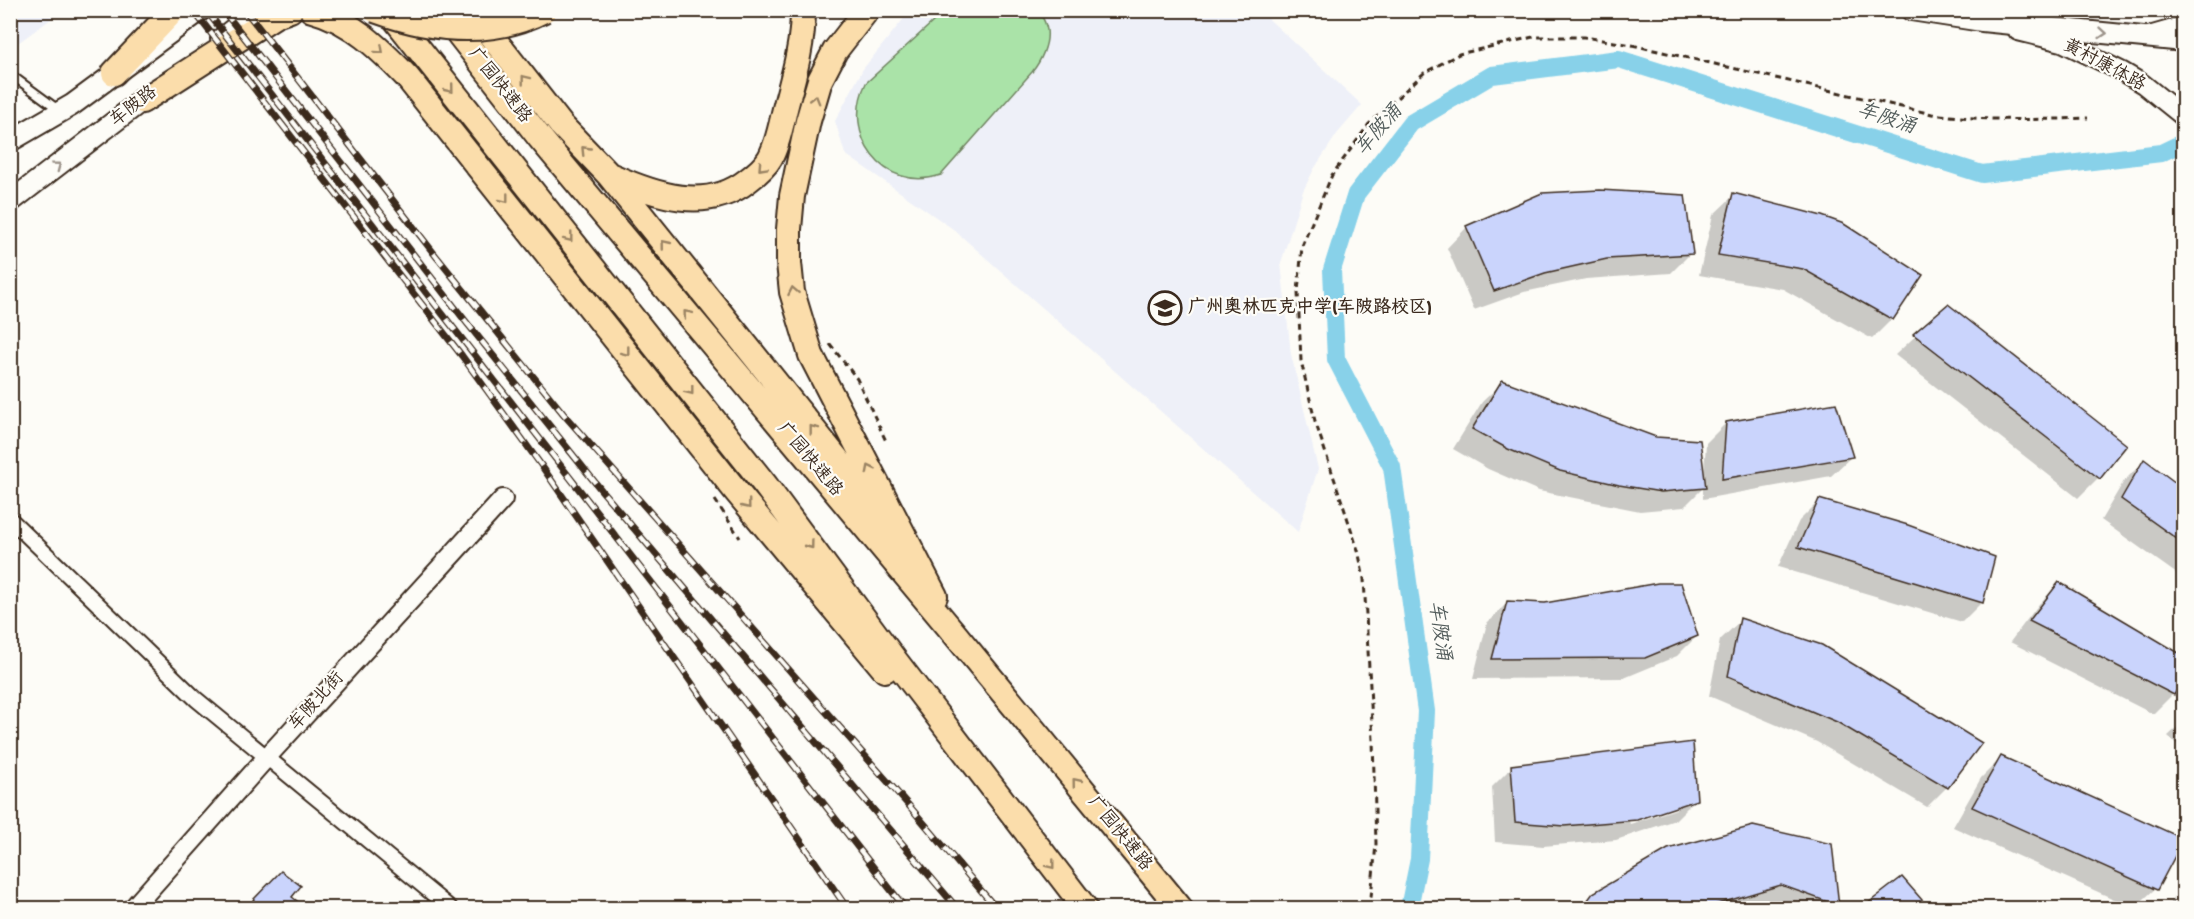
<svg xmlns="http://www.w3.org/2000/svg" width="2194" height="919" font-family="'Gochi Hand','LXGW WenKai TC',sans-serif">
<rect width="100%" height="100%" fill="#fdfcf7"/>
<filter id="ink" filterUnits="userSpaceOnUse"><feTurbulence type="fractalNoise" baseFrequency=".0167" numOctaves="2"/><feDisplacementMap in="SourceGraphic" scale="12" xChannelSelector="R" yChannelSelector="G"/><feConvolveMatrix kernelMatrix="1 2 1 2 8 2 1 2 1" color-interpolation-filters="sRGB"/></filter>
<g filter="url(#ink)">
<path fill="#eef0f8" d="M11,10H62V11L11,48Z
M910,11H1260L1362,105L1337,134L1314,169L1303,191L1281,263L1291,354L1318,469L1298,532L953,229L845,154L835,121L863,69Z"/>
<path fill="#aae3a8" stroke="#728663" stroke-width="1.5" d="M945,11H1039C1042,16 1046,23 1047,30C1049,44 1041,61 1032,72L941,175C882,194 841,134 866,83Z"/>
<path fill="#0003" fill-rule="evenodd" d="M1734,195L1892,319L1872,339L1783,289L1699,275L1713,215Z
M1467,227L1691,253L1671,273L1586,279L1524,292L1474,310L1447,248Z
M1948,306L2125,445L2098,478L2078,498L1895,355Z
M1503,382L1703,473H1704L1706,443L1726,423L1852,456L1831,476L1703,499V488L1684,507L1640,511L1539,491L1488,469L1453,449L1482,402Z
M2144,461L2184,492V579L2101,520L2124,481Z
M1819,501L1982,602L1962,622L1778,567L1799,521Z
M2059,584L2173,694L2153,714L2010,642L2039,604Z
M1507,603L1697,636L1677,656L1624,678L1473,679L1487,623Z
M1741,620L1947,787L1927,807L1817,742L1709,696L1720,640Z
M2184,721V751L2168,736Z
M2001,758L2155,889L2134,908L1953,827L1981,778Z
M1512,767L1695,800L1675,820L1616,840L1543,846L1495,842L1492,787ZM1676,805V809L1630,824L1629,821Z
M1830,845L1837,906L1834,908H1772L1760,904L1746,908H1580L1594,894Z
M1902,879L1927,908H1865L1868,905Z
M2183,880L2184,908H2167Z
M271,883L290,897L304,908H246Z"/>
<g fill="none" stroke-linecap="round" stroke-linejoin="round">
<path stroke="#88d1e9" stroke-width="18" d="M1409,908L1419,859L1426,711L1392,467L1336,359L1332,270L1356,194L1411,123L1492,75L1619,59L1982,174L2161,153L2184,142"/>
</g>
<path fill="#cad4fc" stroke="#3b2a1e" stroke-width="1.5" d="M1600,190L1685,195L1693,254L1607,259L1545,273L1494,291L1466,226L1542,193Z
M1733,193L1822,216L1844,224L1923,275L1893,320L1803,269L1718,255Z
M1948,304L2127,445L2100,479L1913,334Z
M1502,380L1656,437L1700,440L1706,488L1661,492L1619,485L1560,471L1508,449L1472,429Z
M1836,403L1853,457L1722,479L1726,422Z
M2144,459L2184,489V544L2121,499Z
M1819,499L1908,525L1995,557L1983,603L1798,547Z
M2059,582L2184,656V677L2174,695L2029,621Z
M1658,583H1681L1698,636L1645,658L1492,659L1507,601L1545,603Z
M1740,618L1822,645L1982,743L1948,788L1837,722L1728,676Z
M1693,742L1697,800L1637,820L1564,826L1515,822L1511,765Z
M2001,756L2184,839L2157,890L1972,807Z
M1753,826L1832,844L1839,906L1781,885L1704,908H1582L1593,893L1668,849Z
M281,871L301,886L292,897L306,908H262L253,900Z
M1902,877L1929,908H1871L1867,904Z"/>
<g fill="none" stroke-linecap="round" stroke-linejoin="round">
<g stroke="#3b2a1e" stroke-width="11">
<path id="service" d="M10,74L59,110"/>
</g>
<g stroke="#3b2a1e" stroke-width="18">
<path id="minor" d="M10,519L196,699L450,908"/>
</g>
<g stroke="#3b2a1e" stroke-width="22">
<path id="tertiary" d="M2018,31L2062,42L2121,71L2143,84L2184,117
M2149,36L2184,26
M133,908L267,757L503,499"/>
</g>
<g stroke="#3b2a1e" stroke-width="24">
<path id="secondary" d="M1911,10L1982,21L2184,41
M221,39L257,10
M10,141L72,105L201,10
M10,202L153,92"/>
</g>
<g stroke="#3b2a1e" stroke-width="28">
<path id="trunk" d="M312,10C351,20 380,49 407,77L736,491L885,670
M388,10L766,486L894,659L1085,908
M440,10L540,138L954,633L1180,908
M471,10L561,125L609,175L761,364L837,459L875,511L897,545
M867,10L835,51L820,80L808,121L792,196L789,229V263L792,292L811,355L935,596
M114,73L174,10
M142,101L276,15L290,10
M612,176C655,195 706,213 747,181C755,175 765,167 770,158C779,142 782,119 787,101C795,71 803,42 803,10"/>
</g>
<path stroke="#3b2a1e" stroke-width="3" stroke-dasharray="6 4.5" stroke-linecap="butt" d="M830,344L857,379L886,441
M715,500L740,538
M1370,908L1376,844L1373,740L1364,579L1358,550L1315,421L1301,361L1298,292L1302,246L1332,175L1369,124L1424,73L1459,54L1533,37H1584L1632,45L1932,114C1987,121 2034,120 2088,118"/>
<use href="#service" stroke="#fdfcf7" stroke-width="7"/>
<use href="#minor" stroke="#fdfcf7" stroke-width="14"/>
<use href="#tertiary" stroke="#fdfcf7" stroke-width="18"/>
<use href="#secondary" stroke="#fdfcf7" stroke-width="20"/>
<use href="#trunk" stroke="#fbddab" stroke-width="24"/>
<g stroke="#3b2a1e" stroke-width="7">
<path id="rail" d="M193,10L462,356L541,465L847,908
M206,10L905,908
M223,10L467,323L602,491L957,908
M245,10L436,256L566,417L911,808L996,908"/>
</g>
<use href="#rail" stroke="#fdfcf7" stroke-width="4.5" stroke-dasharray="14" stroke-linecap="butt"/>
<g stroke="#3b2a1e" stroke-width="28" stroke-linecap="butt">
<path id="trunk-bridge" d="M375,10C430,30 490,38 544,10"/>
</g>
<use href="#trunk-bridge" stroke="#fbddab" stroke-width="24"/>
</g>
<defs><path id="oneway-chevron" d="M-2-3.5L2.5 0L-2 3.5" fill="none" stroke-width="1.6" stroke-linecap="round" stroke-linejoin="round" transform="scale(1.5)"/></defs>
<g stroke="#9c938a">
<use href="#oneway-chevron" transform="translate(2103 33) rotate(5)"/>
<use href="#oneway-chevron" transform="translate(57 166) rotate(-37)"/>
</g>
<g stroke="#9b8464">
<use href="#oneway-chevron" transform="translate(380 50) rotate(42)"/>
<use href="#oneway-chevron" transform="translate(525 79) rotate(-128)"/>
<use href="#oneway-chevron" transform="translate(450 89) rotate(51)"/>
<use href="#oneway-chevron" transform="translate(815 99) rotate(-74)"/>
<use href="#oneway-chevron" transform="translate(585 150) rotate(-134)"/>
<use href="#oneway-chevron" transform="translate(762 167) rotate(133)"/>
<use href="#oneway-chevron" transform="translate(505 199) rotate(52)"/>
<use href="#oneway-chevron" transform="translate(569 238) rotate(52)"/>
<use href="#oneway-chevron" transform="translate(665 244) rotate(-129)"/>
<use href="#oneway-chevron" transform="translate(793 291) rotate(-101)"/>
<use href="#oneway-chevron" transform="translate(687 314) rotate(-130)"/>
<use href="#oneway-chevron" transform="translate(626 352) rotate(52)"/>
<use href="#oneway-chevron" transform="translate(690 391) rotate(52)"/>
<use href="#oneway-chevron" transform="translate(813 429) rotate(-128)"/>
<use href="#oneway-chevron" transform="translate(870 469) rotate(-117)"/>
<use href="#oneway-chevron" transform="translate(747 505) rotate(51)"/>
<use href="#oneway-chevron" transform="translate(810 545) rotate(53)"/>
<use href="#oneway-chevron" transform="translate(1076 782) rotate(-129)"/>
<use href="#oneway-chevron" transform="translate(1051 865) rotate(52)"/>
</g>
</g>
<defs>
<g id="school-ring" transform="scale(1.725)"><circle r="9.5" fill="#fdfcf7" stroke="#3b2a1e" stroke-width="1.5"/><path d="M0-5L7-2L0 1L-7-2ZM-4 1L0 2.5L4 1V4Q0 6-4 4Z" fill="#3b2a1e"/></g>
</defs>
<g fill-rule="evenodd">
<use href="#school-ring" x="1165" y="308"/>
</g>
<g text-anchor="middle" dominant-baseline="central" stroke-width="4.5" stroke-linejoin="round" paint-order="stroke">
<g font-size="18" fill="#3b2a1e" stroke="#fdfcf7">
<text transform="translate(2104 66) rotate(28)">黄村康体路</text>
<text transform="translate(499 86) rotate(52)">广园快速路</text>
<text transform="translate(134 107) rotate(-38)">车陂路</text>
<text transform="translate(809 460) rotate(50)">广园快速路</text>
<text transform="translate(317 702) rotate(-48)">车陂北街</text>
<text transform="translate(1119 834) rotate(51)">广园快速路</text>
</g>
<g font-size="18" font-weight="bold" fill="#3b2a1e" stroke="#fdfcf7" text-anchor="start">
<text x="1188" y="308">广州奥林匹克中学(车陂路校区)</text>
</g>
<g font-size="20" font-style="italic" fill="#525c5b" stroke="#fdfcf7">
<text transform="translate(1886 120) rotate(18)">车陂涌</text>
<text transform="translate(1380 131) rotate(-49)">车陂涌</text>
<text transform="translate(1438 631) rotate(82)">车陂涌</text>
</g>
</g>
<rect width="2194" height="919" fill="none" stroke="#fdfcf7" stroke-width="36"/>
<rect x="18" y="18" width="2158" height="883" fill="none" stroke="#3b2a1e" stroke-width="2" filter="url(#ink)"/>
</svg>
